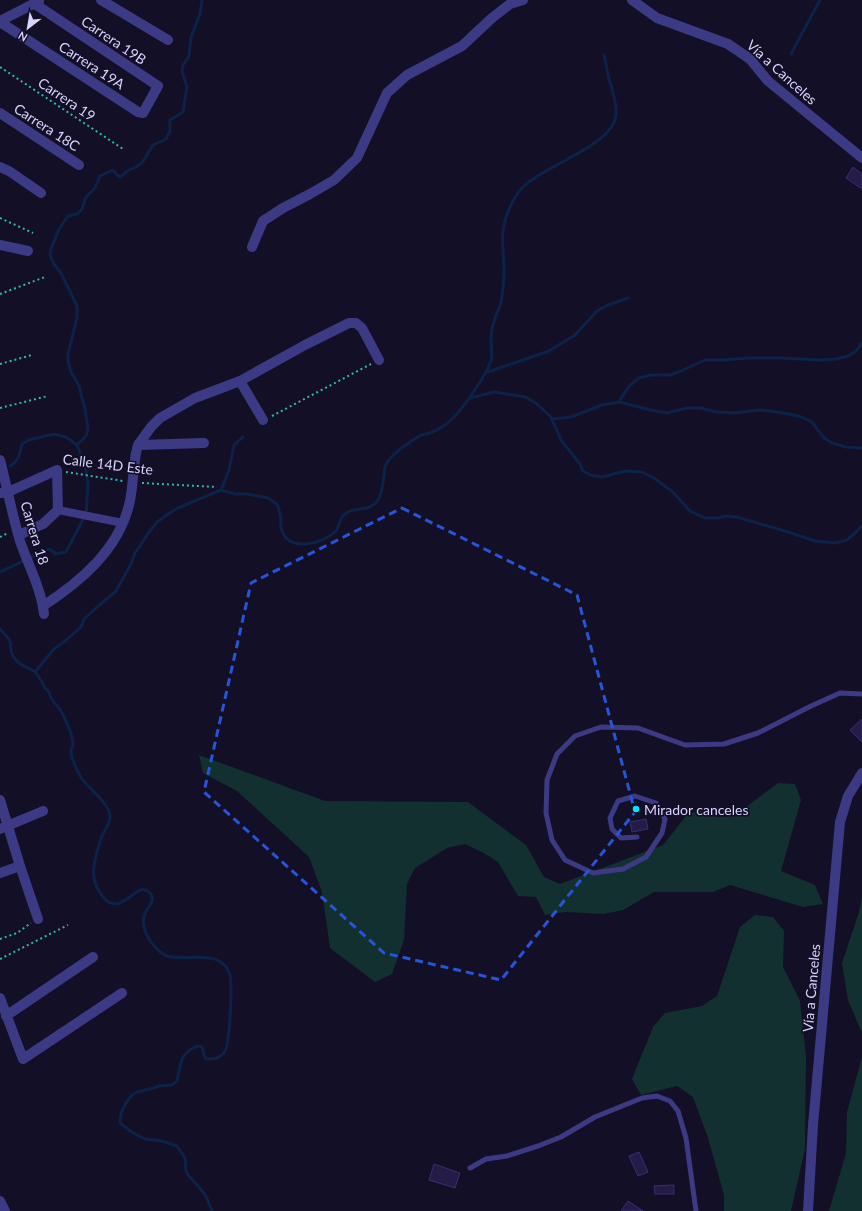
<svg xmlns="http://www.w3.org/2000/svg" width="862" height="1211" font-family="Lato,sans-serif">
<rect width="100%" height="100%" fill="#130f26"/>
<path fill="#12302f" d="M199,755L325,801L468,802L526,845L544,877L560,884L663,845L686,816L702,808L716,817L734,816L778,783L795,784L801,800L781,871L815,885L823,904L803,907L730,885L713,892H654L623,910L604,914L565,912L545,915L536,897L518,896L498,862L482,852L465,844L447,848L415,868L407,884L404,940L392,974L375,982L330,948L322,892L309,857L237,791L203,773Z
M862,897V1033L848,1000L842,963L859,912Z
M755,915L773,917L784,931L783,967L800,1001L806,1056L805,1149L791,1211H724V1195L708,1138L693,1097L677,1086L641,1095L632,1079L653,1027L665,1013L702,1006L717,996L740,927Z
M862,1057V1211H829L846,1153L847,1112Z"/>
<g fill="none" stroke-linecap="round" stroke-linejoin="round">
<path stroke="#0c2248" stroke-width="3" d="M791,54L820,0
M485,373L549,351L575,335L597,311L608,305L628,298
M470,398L494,392L526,397L537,404L551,417L561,440L580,464L583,471L590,475L602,477L625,471L642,472L654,478L674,493L690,511L705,518H718L726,516L737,517L788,532L815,541L836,543L847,540L855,533L862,526
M619,402L629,386L639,378L651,375H670L681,371L705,360H723L748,358H780L819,360L837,359L848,356L856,351L862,343
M552,419L571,417L602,405L619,402L651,410L667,413L687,408H701L716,412L735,413L759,410L777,412L799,416L812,422L824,438L832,443L846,447L862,448
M77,445L86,436L88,429L85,409L79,386L71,372L68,361V354L77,318V306L61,273L54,264L50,255L51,249L59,229L68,216L77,214L82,209L85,199L88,195L95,188L100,176L113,170L118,176L121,177L127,171L136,167L142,163L153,145L162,141L166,139L170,131V120L183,112L187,87L182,72L183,65L189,56L191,37L200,14L202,0
M221,490L229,470L234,445L243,437
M0,572L49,549L56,554L66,552L86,514L88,484L85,465L77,445L66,437L54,434L29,440L22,444C20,453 19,461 10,466
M0,629C3,633 8,637 10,641C11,644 10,647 11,650C11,653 14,659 17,661C21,666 30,668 35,672C39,676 42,682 45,688C46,689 47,690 49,692C50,694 50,696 51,698C55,704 60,708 63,715C67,723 73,735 73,744C73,747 72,747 71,750C70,758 77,769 80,776C87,788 107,800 110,815C111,821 106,829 103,834C100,840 99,846 97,852C92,869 91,883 104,898C122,918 136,880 149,892C158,900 146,908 144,916C142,925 146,935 151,942C155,947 161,954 167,956C188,962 221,947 230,975C231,980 231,985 231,990C231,1007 230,1023 228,1039C227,1053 221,1060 207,1059L205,1058L202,1047L198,1046C179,1053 181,1064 177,1081L172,1085L159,1086L154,1088L137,1092L132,1095L126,1103L121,1113L120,1123L133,1133L145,1139L162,1141L177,1146L185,1158L186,1171L188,1175L198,1186L206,1196L212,1211
M35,672L54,649L64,642L81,627L84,619L96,608L116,591L131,564L135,553L142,543L147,535L157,522L168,514L178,508L221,490L236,494H247L268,498L277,504C279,509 280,514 281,519C281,523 280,527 282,531C290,552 322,544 335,532C340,527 339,518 345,514C356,505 368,514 378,500C384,490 383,478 385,467C388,456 411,441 421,435C429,434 437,431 443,426C458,418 485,377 491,361C493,354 491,347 491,340C491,334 492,327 494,322C495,315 500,309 501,302C503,292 504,279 504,269C504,253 500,236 505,221C508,209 515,195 523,187C544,165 614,146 616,114C617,102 612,90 609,79C607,71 606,63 604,55"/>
</g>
<path fill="#241b47" stroke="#3b2d73" d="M853,167L862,174V189L846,178Z
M862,719V742L850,730Z
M646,819L648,829L632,832L630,822Z
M639,1152L648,1172L638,1176L629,1156Z
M434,1164L460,1173L455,1188L429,1180Z
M674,1185V1194H655L654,1186Z
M628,1201L643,1211H621Z"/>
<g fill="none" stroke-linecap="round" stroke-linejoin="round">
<path stroke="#2fb8b0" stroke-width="2" stroke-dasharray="2 3" stroke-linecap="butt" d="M0,67L123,149
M0,218L33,233
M0,294L45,277
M0,364L32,355
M0,408L48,396
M272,416L371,364
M66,472L123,481
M142,483L217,487
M0,537L8,533
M0,939L17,933L31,923
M0,959L68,925"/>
<path stroke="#3d3a85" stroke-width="5" d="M637,837L621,838L612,829L610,818L618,801L635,796L656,803L665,819L662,833L646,857L623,869L593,873L565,860L552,840L546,813L547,780L557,754L575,736L601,727L638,728L685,745L724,744L758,733L811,706L840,693L862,694
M470,1168L486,1159L507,1156L538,1146L561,1137L595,1117L642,1098L657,1096L670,1101L678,1111L686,1138L696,1211"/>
<path stroke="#3d3a85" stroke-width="8" d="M58,510L123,523"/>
<path stroke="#3d3a85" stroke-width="10" d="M101,0L168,40
M632,0L657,18L728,44L750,59L768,81L862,158
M0,21L39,1
M0,22L138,112L143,113L158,86L35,4
M0,113L79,165
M0,167L9,171L41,193
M0,245L28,251
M252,247L263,221L283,208L310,194L334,180L357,158L387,93L407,75L462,46L492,18L510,4L523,0
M240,381L263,420
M138,445L204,443
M0,460C7,487 12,514 20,541C28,565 41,588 44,614
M0,493L8,492L57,470L58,510L43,524L19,535
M43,606C80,582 118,550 129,505C133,490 133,469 136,453L138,445L151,427L160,418L195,398L240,381L305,345L349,323H356L362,328L379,360
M0,800L20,866L38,919
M0,829L43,811
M0,873L20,866
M0,998L23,1059L122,993
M6,1016L93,957
M0,1201L5,1211
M808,1211L813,1125L840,822L848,796L862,773"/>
</g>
<path fill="none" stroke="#2655da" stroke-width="3" stroke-dasharray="8 5" stroke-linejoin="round" d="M402,508L577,595L635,812L501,980L384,953L204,792L251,583Z"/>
<circle fill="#00e5ff" stroke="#130f26" stroke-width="1.5" cx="636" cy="809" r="4"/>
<g text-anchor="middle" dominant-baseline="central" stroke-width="3.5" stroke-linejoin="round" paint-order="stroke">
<g font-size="14" fill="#d9d4ff" stroke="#130f26">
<text transform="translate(114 40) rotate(34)">Carrera 19B</text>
<text transform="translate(92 65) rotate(33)">Carrera 19A</text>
<text transform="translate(782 72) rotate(42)">Vía a Canceles</text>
<text transform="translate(67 99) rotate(34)">Carrera 19</text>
<text transform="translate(47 127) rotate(33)">Carrera 18C</text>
<text transform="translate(108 464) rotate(7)">Calle 14D Este</text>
<text transform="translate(35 533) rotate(73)">Carrera 18</text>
<text transform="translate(811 988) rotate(-85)">Vía a Canceles</text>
</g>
<g font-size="14" fill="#d9d4ff" stroke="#130f26" text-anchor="start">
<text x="644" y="809">Mirador canceles</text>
</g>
</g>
<g transform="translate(28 28) rotate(211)" stroke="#130f26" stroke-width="3" paint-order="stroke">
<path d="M0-3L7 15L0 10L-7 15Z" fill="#d9d4ff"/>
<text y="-6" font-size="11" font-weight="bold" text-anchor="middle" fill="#d9d4ff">N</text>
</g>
</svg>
